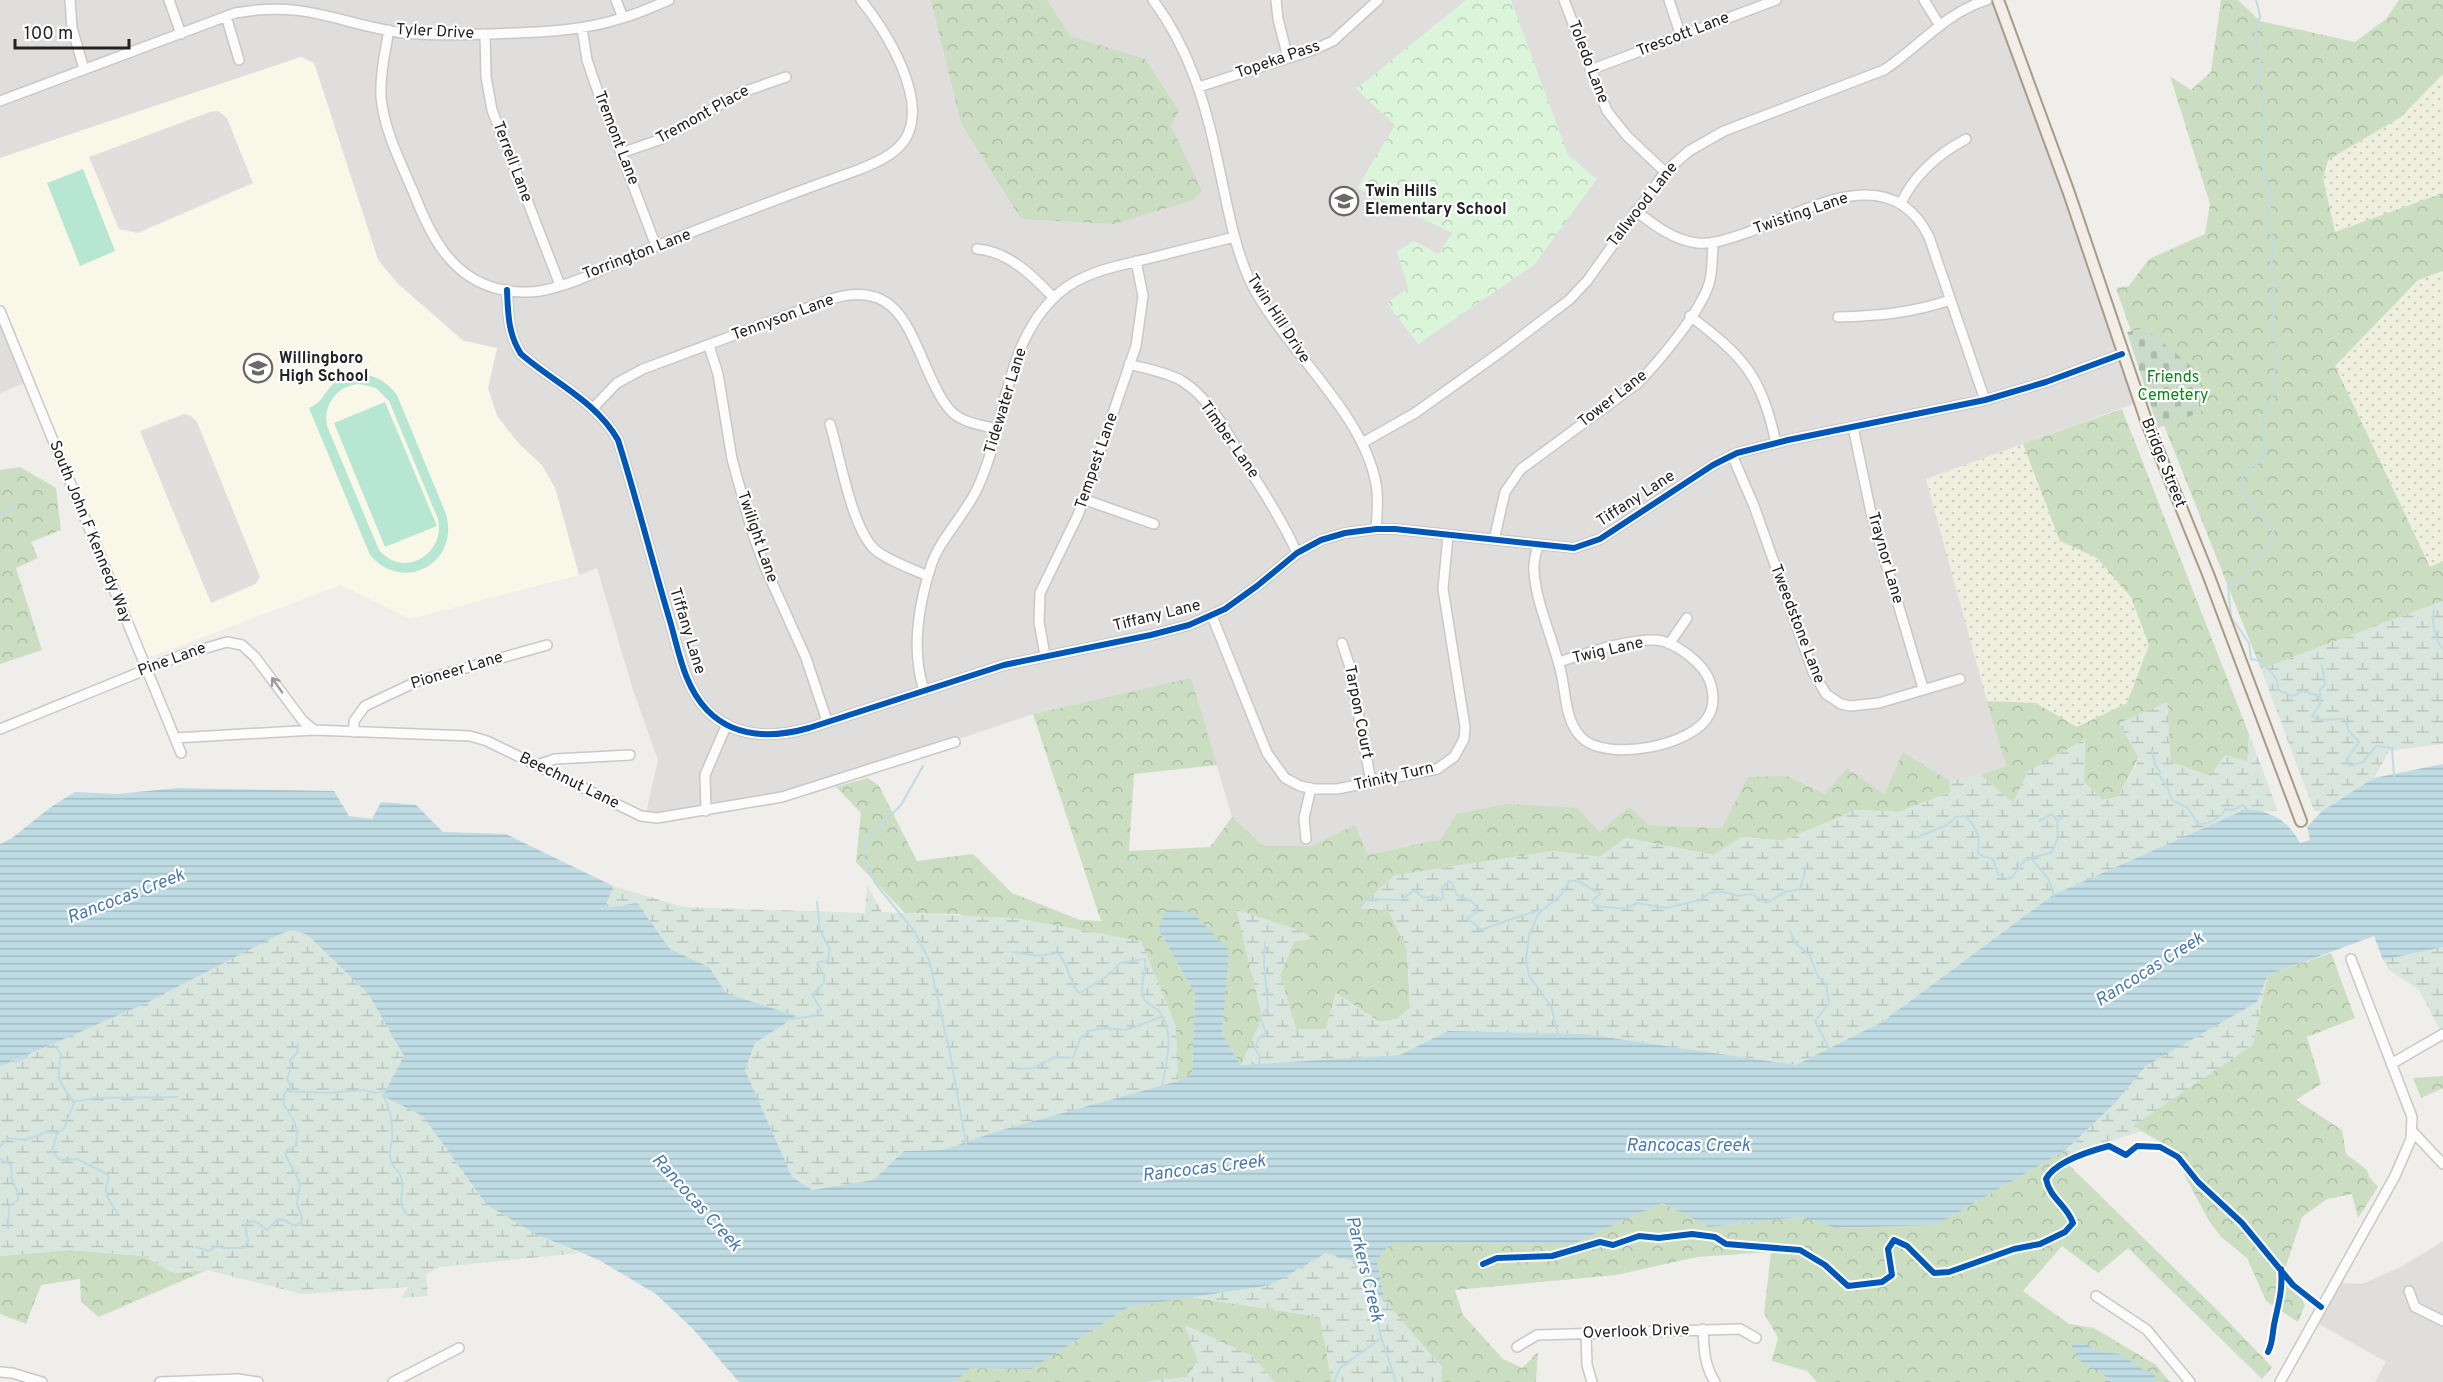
<svg xmlns="http://www.w3.org/2000/svg" width="2443" height="1382" font-family="Overpass,sans-serif">
<defs>
<pattern id="farmland-dots" width="8" height="8" patternUnits="userSpaceOnUse" patternTransform="scale(1.5)"><rect width="8" height="8" fill="#efefdf"/><path d="M2 2h.1M6 6h.1" fill="none" stroke="#cdcdbf" stroke-width="1.8" stroke-linecap="round"/></pattern>
<pattern id="forest-crowns" width="20" height="18" patternUnits="userSpaceOnUse" patternTransform="scale(1.5)"><rect width="20" height="18" fill="#cbdec1"/><path d="M2 6a3 3 0 1 1 6 0M12 15a3 3 0 1 1 6 0" fill="none" stroke="#aebea6"/></pattern>
<pattern id="wetland-marsh" width="20" height="14" patternUnits="userSpaceOnUse" patternTransform="scale(1.5)"><rect width="20" height="14" fill="#d9e6de"/><path d="M1 5h8M5 5V1M11 12h8M15 12V8" fill="none" stroke="#bac5be"/></pattern>
<pattern id="cemetery-stones" width="16" height="16" patternUnits="userSpaceOnUse" patternTransform="scale(1.5)"><rect width="16" height="16" fill="#cadbca"/><path d="M2 7V4a2 2 0 0 1 4 0v3zM10 15v-3a2 2 0 0 1 4 0v3z" fill="#adbcad"/></pattern>
<pattern id="park-crowns" width="20" height="18" patternUnits="userSpaceOnUse" patternTransform="scale(1.5)"><rect width="20" height="18" fill="#daf5da"/><path d="M2 6a3 3 0 1 1 6 0M12 15a3 3 0 1 1 6 0" fill="none" stroke="#bbd2bb"/></pattern>
<pattern id="water-rules" width="6" height="5" patternUnits="userSpaceOnUse" patternTransform="scale(1.5)"><rect width="6" height="5" fill="#bfdbe3"/><path d="M0 2.5h6" fill="none" stroke="#a4bcc2"/></pattern>
</defs>
<rect width="100%" height="100%" fill="#f0eeeb"/>
<path fill="#dfdedc" d="M0,0H1998L2139,402L1926,479L2006,766L1980,775L1950,781L1903,752L1884,795L1825,794L1787,776L1723,828L1649,825L1599,832L1456,814L1441,839L1368,855L1355,826L1312,846H1264L1232,817L1191,679L1033,714L816,787L645,817L658,760L633,690L597,568L579,575L555,488L497,416L488,388L497,348L464,341L398,284L378,260L314,63L301,57L0,158Z
M0,311L29,381L0,393Z
M2443,1241V1382H2375L2386,1362L2319,1324L2341,1283L2362,1284L2401,1267Z"/>
<path fill="#f8f7e8" d="M301,57L314,63L378,260L398,284L463,341L497,348L488,388L497,416L517,442L542,465L555,488L579,575L410,619L341,585L142,660L0,311V158Z"/>
<path fill="url(#farmland-dots)" d="M2443,74V193L2335,233L2323,178L2328,160L2401,117Z
M2443,271V561L2431,567L2335,366L2418,280Z
M2023,444L2060,541L2097,558L2131,597L2149,644L2127,703L2077,727L2036,703L1987,701L1926,479Z"/>
<path fill="url(#forest-crowns)" d="M931,0H1047L1070,36L1145,59L1179,111L1171,126L1202,191L1194,200L1113,224L1021,219L961,123Z
M2221,0H2238L2260,21L2355,42L2386,19L2399,0H2443V74L2401,117L2328,160L2323,178L2335,232L2443,193V271L2418,280L2335,366L2430,567L2443,561V601L2261,669L2165,428L2116,288L2129,286L2149,259L2205,234L2210,204L2170,76L2191,90L2211,72Z
M2122,409L2249,734L2248,762L2210,776L2170,762L2167,702L2118,797L2102,800L2084,782L2085,740L2013,803L1980,775L2006,766L1987,701L2036,703L2077,727L2127,703L2149,645L2131,597L2097,558L2060,541L2023,444Z
M20,467L56,488L61,530L31,542L38,558L16,568L42,650L0,664V470Z
M1191,678L1217,765L1134,774L1129,851L1210,847L1232,817L1264,846H1312L1355,825L1368,855L1441,839L1456,814L1507,804L1578,808L1599,832L1629,807L1649,825L1722,828L1748,777L1787,776L1825,794L1847,768L1884,794L1903,752L1950,781L1951,792L1899,812L1856,810L1783,841L1743,837L1713,855L1626,838L1600,857L1552,851L1359,908L1388,910L1407,949L1410,1008L1397,1019L1380,1022L1336,993L1326,1029H1296L1280,975L1294,941L1311,939L1237,909L1263,1017L1241,1065L1222,1034L1228,950L1158,929L1195,994L1192,1074L1178,1081L1175,1026L959,914L905,913L856,862L861,813L836,787L868,778L879,786L917,861L973,854L1012,893L1080,920L1101,921L1033,714Z
M2331,953L2355,1018L2307,1037L2321,1084L2296,1100L2342,1130L2346,1154L2367,1170L2369,1177L2378,1187L2358,1218L2352,1194L2327,1199L2302,1217L2285,1269L2305,1305L2298,1322L2266,1301L2247,1258L2221,1237L2209,1221L2185,1176L2177,1151L2132,1126L2252,1045L2268,975Z
M2443,1076V1088L2421,1098L2413,1078Z
M2066,1150L2069,1155L2070,1166L2218,1311L2272,1367L2262,1379L2128,1248L2098,1273L2062,1246L2023,1291L2069,1324L2094,1328L2156,1365L2170,1382H1817L1807,1371L1772,1361L1778,1338L1764,1313L1771,1252L1697,1257L1616,1275L1455,1290L1463,1315L1503,1359L1522,1368L1538,1352L1536,1382H1441L1442,1367L1385,1303L1377,1260L1391,1243L1573,1244L1662,1203L1709,1227L1801,1217L1835,1228L1936,1225Z
M69,1250L145,1256L173,1273L207,1270L99,1317L81,1302L80,1279L41,1285L26,1324L0,1314V1256Z
M1190,1297L1320,1317L1332,1382H1274L1252,1356L1186,1326L1198,1361L1187,1377L1144,1382H955L969,1368L1032,1369L1129,1307Z"/>
<path fill="url(#wetland-marsh)" d="M2443,601V744L2389,751L2374,778L2322,811H2314L2261,669Z
M2167,702L2171,762L2210,776L2225,755L2247,761L2249,734L2278,811H2266L2053,895L1882,1022L1796,1065L1585,1034L1448,1031L1400,1055L1241,1065L1262,1017L1236,909L1304,932L1312,939L1294,941L1280,975L1296,1029H1326L1336,993L1380,1022L1397,1019L1410,1008L1407,949L1388,910L1358,908L1395,875L1552,851L1599,857L1626,838L1713,855L1743,837L1783,841L1856,810L1899,812L1951,792L1950,781L1980,775L2013,803L2028,771L2085,739L2084,782L2102,800L2118,797L2139,759L2119,723Z
M867,885L882,912L1016,918L1141,941L1176,1026L1178,1081L998,1131L943,1150L904,1151L873,1180L812,1190L792,1178L745,1070L755,1043L795,1016L726,993L709,967L670,949L637,903L604,908L613,886L684,907L865,913Z
M292,930L308,935L369,995L404,1056L384,1096L423,1115L486,1204L535,1234L579,1253L440,1267L426,1274L428,1296L401,1298L408,1287L302,1294L207,1270L173,1273L145,1256L69,1250L0,1256V1067L30,1055L276,936Z
M2443,947V1028L2440,1030L2419,990L2389,970L2383,960Z
M2268,975L2253,1045L2133,1126L2142,1131L2069,1155L2066,1151L2115,1103L2146,1066L2257,1002Z
M1326,1252L1351,1260L1442,1368L1441,1382H1332L1320,1317L1190,1297L1271,1285Z
M1185,1326L1252,1356L1274,1382H1144L1187,1377L1198,1361Z"/>
<path fill="url(#cemetery-stones)" d="M2145,328L2199,373L2201,412L2158,428L2127,332Z"/>
<path fill="url(#park-crowns)" d="M1466,0H1511L1568,155L1597,179L1534,265L1418,344L1387,303L1408,288L1397,252L1413,241L1439,254L1452,233L1357,188L1395,125L1356,89Z"/>
<path fill="#b7e6d2" fill-rule="evenodd" d="M83,169L115,251L80,266L47,183Z
M360,374C376,375 387,382 397,395L446,514C460,563 403,594 370,555L309,408C330,400 323,377 360,374ZM359,384L376,388L389,401L438,519C446,553 404,580 379,550L327,426C323,404 337,386 359,384Z
M385,402L437,526L385,547L334,423Z"/>
<path fill="#e0dfde" d="M218,111L227,118L253,183L138,233L119,229L89,157L210,112Z
M1360,272L1372,286L1367,287L1378,302L1383,299L1401,325L1350,362L1311,308Z
M184,414L191,416L197,422L260,577L256,584L211,603L140,431Z"/>
<path fill="url(#water-rules)" d="M2443,764V947L2383,960L2374,936L2268,975L2257,1002L2146,1066L2115,1103L2066,1150L1936,1225L1835,1228L1801,1217L1709,1227L1662,1203L1573,1244L1391,1243L1377,1260L1385,1303L1351,1260L1326,1253L1271,1285L1129,1307L1032,1369L970,1368L955,1382H739L693,1329L656,1294L599,1260L535,1234L486,1204L423,1116L383,1096L404,1056L369,995L308,935L292,930L276,936L146,1003L0,1067V844L12,838L51,807L75,792L117,794L178,788L334,791L349,816L372,819L381,802L416,805L443,832L506,834L613,886L605,908L637,903L670,949L709,967L726,993L796,1016L755,1043L745,1070L792,1177L812,1190L873,1180L904,1151L943,1150L998,1131L1178,1081L1192,1074L1195,994L1158,929L1167,909L1193,913L1229,950L1222,1034L1241,1065L1400,1055L1448,1031L1585,1034L1796,1065L1882,1022L2053,895L2247,809C2272,812 2288,820 2300,843L2310,840L2307,827L2322,811L2374,778Z
M2078,1341L2098,1350L2122,1355L2142,1369L2155,1374V1382H2112L2099,1371L2081,1362L2072,1347V1345Z"/>
<g fill="none" stroke-linecap="round" stroke-linejoin="round">
<path stroke="#bfdbe3" stroke-width="2" d="M2256,0L2260,16L2255,36L2261,62L2257,82L2261,92L2264,120L2263,173L2271,190L2270,206L2265,221C2279,242 2272,251 2270,274L2277,284L2269,296L2275,307L2271,329L2279,354L2274,373L2277,390L2267,403L2263,422L2262,432L2266,455L2258,463L2245,470C2232,491 2260,514 2272,529L2274,534L2246,574L2228,586L2231,617L2249,643L2251,659L2263,662L2277,680L2278,690L2292,696L2303,691L2319,696
M0,516L18,504
M2434,611C2431,620 2436,643 2443,649
M2322,666L2325,684L2320,690V704L2312,716L2317,720L2343,719L2346,721L2348,730L2359,742L2347,759L2349,766L2363,762L2376,746L2392,748L2394,776
M2152,751L2155,764L2160,772L2159,775L2167,786L2172,800L2188,808L2198,824C2209,824 2222,818 2225,809L2233,810L2243,805L2248,810
M923,766L901,805L868,838L865,847L864,859L875,883L915,932L929,960L950,1053L966,1144
M2039,821L2052,814L2057,821
M1915,838L1947,825L1956,817L1964,816L1972,823L1979,837L1978,853L1982,856L1993,859L1998,874L2007,879L2012,877L2025,860L2052,852L2058,838L2057,821L2062,818V815
M2031,858L2049,880L2054,896
M1360,907L1367,899L1401,900L1415,890L1423,898L1433,896L1441,900L1443,897L1442,888L1449,881L1452,883L1457,895C1465,900 1476,899 1477,912L1467,918L1481,930C1500,923 1520,916 1540,910
M1791,932L1794,942L1810,956L1818,977L1826,984L1829,1003L1815,1021L1830,1050
M1013,952L1037,956L1058,953C1069,964 1070,986 1079,993C1096,983 1108,978 1120,963L1145,959C1147,971 1139,985 1143,996C1145,1005 1154,1005 1159,1011C1176,1033 1166,1061 1162,1087
M791,1019L815,1016L821,1010L813,996L814,993L824,983V974L817,964L819,962L828,961L830,949L820,931L817,902
M1558,1034L1551,1006L1529,976L1526,959L1529,936L1538,914L1562,894L1569,881C1582,878 1589,891 1601,893L1592,901L1596,906L1626,909L1637,903L1667,908L1700,900L1709,893L1724,892L1738,896L1751,894L1767,903L1785,892L1800,889L1806,868
M11,1061L16,1062L28,1056
M1259,1065L1260,1057L1255,1049L1258,1039L1266,1033L1260,1017L1268,1007L1264,964L1265,942
M1018,1069L1033,1068L1055,1057L1073,1058L1080,1039L1090,1031L1103,1028L1126,1030L1161,1017
M290,1091L291,1086L287,1079L291,1067L290,1060L297,1053L298,1044
M385,1091L383,1095C391,1109 393,1123 392,1139C392,1146 388,1153 391,1161C393,1169 400,1169 402,1181C405,1195 395,1199 408,1216
M73,1102L95,1098L177,1097
M57,1133L52,1152L60,1160L77,1159L107,1174C110,1180 107,1182 106,1188C105,1197 114,1208 119,1215
M0,1147L8,1138L25,1140L46,1132L58,1133L64,1128L74,1103C59,1079 56,1085 61,1054L53,1044
M0,1159L11,1165L12,1181L18,1192V1200L9,1206L8,1229
M196,1247L209,1251L218,1245L222,1248H244L248,1241L245,1225L250,1221L257,1222L267,1230L278,1219L284,1220L295,1226L301,1223L302,1218L297,1204L300,1183L285,1154L288,1149L296,1146C299,1126 294,1120 284,1105V1095L287,1091L326,1093L364,1090L376,1093L388,1089
M1365,1276L1366,1284L1375,1301L1379,1330L1396,1382
M1334,1382L1340,1368L1381,1338"/>
<g stroke="#c9c8c7" stroke-width="12">
<path id="minor" d="M70,0L72,28L84,69
M169,0L181,34
M616,0L623,18
M1153,0C1189,48 1206,104 1218,163C1227,202 1233,244 1250,281C1282,347 1363,411 1376,484C1379,498 1377,514 1376,529
M1276,0L1278,19L1288,58
M1564,0L1607,111L1627,136L1665,172
M1669,0L1681,36
M1924,0L1940,26
M226,16L239,60
M582,28L587,60L600,98L656,246
M389,30C385,52 380,74 381,97C384,131 402,165 415,196C431,237 452,278 499,289C511,292 528,293 540,291C579,284 617,261 654,247C722,220 790,194 858,170C875,163 893,156 904,141C931,103 886,30 861,0
M485,34L486,77L492,110L560,285
M1590,70L1776,0
M1199,87L1313,50L1333,41L1378,0
M0,101L235,13C308,0 338,24 404,33C433,36 462,35 491,34C535,32 580,32 622,18C638,14 654,6 669,0
M621,153L659,140L740,93L786,77
M1901,203C1915,174 1938,154 1966,139
M1636,211C1654,225 1673,240 1697,243C1714,245 1730,238 1746,233C1805,212 1890,157 1929,237L1985,400
M977,249C1008,251 1033,276 1054,298
M507,290C508,313 508,334 521,354C553,382 596,401 618,440C637,500 652,561 670,621C679,652 684,686 707,710C735,739 773,738 809,728L1004,665L1151,635L1189,625L1225,609L1257,586L1297,553L1321,540L1345,533L1376,529H1395L1574,548L1600,539L1713,465L1737,453L1788,440L1985,400L2046,382L2122,354
M0,311L181,753
M1690,316C1744,357 1761,375 1776,443
M1838,317C1877,316 1912,313 1950,300
M709,346L718,374L732,459L753,535L765,567L806,658L827,721
M1129,364C1146,369 1167,372 1182,381C1210,398 1228,434 1244,461C1263,491 1282,520 1297,553
M593,408L617,383L643,369L831,299C900,278 909,333 933,382C938,393 944,405 953,413C964,423 982,425 996,429
M830,424C840,455 852,534 878,552C892,562 912,569 928,576
M1853,427L1871,513L1923,688
M1362,443L1415,413L1502,351L1569,300L1587,281L1665,172L1689,151L1724,131L1884,70C1919,47 1946,12 1987,0
M1732,455L1754,506L1813,672L1826,694L1841,704L1850,706L1879,703L1960,679
M1083,499L1154,524
M1494,540L1505,492L1521,469L1638,383C1660,360 1699,314 1709,284C1713,271 1712,257 1713,242
M1538,545C1536,553 1533,562 1534,571C1536,605 1555,643 1562,677C1566,698 1566,721 1581,737C1605,763 1694,746 1709,715C1716,702 1713,684 1705,672C1696,659 1673,641 1656,640C1626,639 1588,653 1559,662
M1212,616L1267,753L1285,778L1300,786L1314,789H1337L1437,769L1454,757L1464,739L1465,727L1443,589L1448,536
M1342,643L1349,664L1371,782
M1669,644L1687,618
M1045,655L1039,622L1040,593L1078,515L1136,346L1143,296L1136,261
M924,690C911,651 918,608 930,569C938,540 965,516 978,487C1007,424 1003,342 1059,293C1080,275 1107,268 1134,262C1167,254 1201,245 1235,237
M0,729L182,655L227,642L242,645L255,657L303,721L314,730
M354,732V721L365,706L416,682L547,645
M175,738L314,730L470,736L487,741L641,816L657,818L782,797L955,742
M537,765L555,759L630,755
M706,811L705,775L727,724
M1306,839L1304,818L1311,788
M2391,1064L2443,1034
M2413,1132L2443,1164
M2409,1291L2415,1307L2443,1321
M2096,1296L2147,1330L2190,1382
M1703,1329C1704,1349 1704,1365 1715,1382
M1586,1334L1587,1365L1592,1382
M1517,1347L1537,1335L1740,1329L1756,1338
M0,1372L12,1373L42,1382
M160,1382L238,1379L258,1382
M393,1382L459,1348
M2280,1382L2395,1176L2411,1139L2412,1117L2351,959"/>
</g>
<g stroke="#a79c86" stroke-width="14">
<path id="major" d="M1998,0L2069,193L2147,423L2208,574L2301,821"/>
</g>
<use href="#minor" stroke="#fdfcfc" stroke-width="9"/>
<use href="#major" stroke="#f3ede7" stroke-width="10"/>
<g stroke="#fff" stroke-width="10">
<path id="cycleway" d="M507,290C508,313 508,334 521,354C553,382 596,401 618,440C637,500 652,561 670,621C679,652 684,686 707,710C735,739 773,738 809,728L1004,665L1151,635L1189,625L1225,609L1257,586L1297,553L1321,540L1345,533L1376,529H1395L1574,548L1600,539L1713,465L1737,453L1788,440L1985,400L2046,382L2122,354
M1483,1264L1497,1258L1552,1256L1600,1242L1613,1245L1639,1236L1659,1238L1692,1234L1715,1237L1726,1244L1800,1250L1825,1265L1848,1286L1882,1282L1892,1275L1888,1249L1894,1240L1907,1246L1934,1273L1949,1272L2014,1249L2040,1244L2065,1232L2073,1223C2067,1205 2050,1199 2046,1179C2055,1162 2090,1151 2109,1146L2126,1155L2137,1146L2160,1147L2178,1157L2198,1182L2242,1223L2293,1285L2321,1307
M2268,1352C2273,1342 2272,1336 2274,1325C2278,1304 2283,1292 2281,1269"/>
</g>
<use href="#cycleway" stroke="#0057b8" stroke-width="6"/>
</g>
<defs><path id="oneway-shaft" d="M-6 0H5M1.5-3L5.5 0L1.5 3" fill="none" stroke-width="1.6" stroke-linecap="round" stroke-linejoin="round" transform="scale(1.5)"/></defs>
<use stroke="#9a9a9a" href="#oneway-shaft" transform="translate(277 685) rotate(-125)"/>
<defs>
<g id="school-ring" transform="scale(1.5)"><circle r="9.5" fill="#fff" stroke="#6a6968" stroke-width="1.5"/><path d="M0-5L7-2L0 1L-7-2ZM-4 1L0 2.5L4 1V4Q0 6-4 4Z" fill="#6a6968"/></g>
</defs>
<g fill-rule="evenodd">
<use href="#school-ring" x="1344" y="201"/>
<use href="#school-ring" x="258" y="368"/>
</g>
<g text-anchor="middle" dominant-baseline="central" stroke-width="4.5" stroke-linejoin="round" paint-order="stroke">
<g font-size="16" fill="#222" stroke="#fff">
<text transform="translate(435 32) rotate(3)">Tyler Drive</text>
<text transform="translate(1683 35) rotate(-21)">Trescott Lane</text>
<text transform="translate(1278 60) rotate(-19)">Topeka Pass</text>
<text transform="translate(1588 62) rotate(69)">Toledo Lane</text>
<text transform="translate(703 115) rotate(-29)">Tremont Place</text>
<text transform="translate(616 138) rotate(69)">Tremont Lane</text>
<text transform="translate(512 162) rotate(69)">Terrell Lane</text>
<text transform="translate(1643 205) rotate(-52)">Tallwood Lane</text>
<text transform="translate(1801 214) rotate(-19)">Twisting Lane</text>
<text transform="translate(637 255) rotate(-21)">Torrington Lane</text>
<text transform="translate(783 318) rotate(-20)">Tennyson Lane</text>
<text transform="translate(1278 319) rotate(57)">Twin Hill Drive</text>
<text transform="translate(1613 399) rotate(-38)">Tower Lane</text>
<text transform="translate(1006 401) rotate(-73)">Tidewater Lane</text>
<text transform="translate(1229 440) rotate(55)">Timber Lane</text>
<text transform="translate(1097 461) rotate(-71)">Tempest Lane</text>
<text transform="translate(2163 463) rotate(68)">Bridge Street</text>
<text transform="translate(1636 499) rotate(-33)">Tiffany Lane</text>
<text transform="translate(90 532) rotate(68)">South John F Kennedy Way</text>
<text transform="translate(757 537) rotate(71)">Twilight Lane</text>
<text transform="translate(1885 558) rotate(74)">Traynor Lane</text>
<text transform="translate(1157 616) rotate(-14)">Tiffany Lane</text>
<text transform="translate(1797 624) rotate(69)">Tweedstone Lane</text>
<text transform="translate(687 631) rotate(73)">Tiffany Lane</text>
<text transform="translate(1608 651) rotate(-13)">Twig Lane</text>
<text transform="translate(172 660) rotate(-20)">Pine Lane</text>
<text transform="translate(457 671) rotate(-17)">Pioneer Lane</text>
<text transform="translate(1358 712) rotate(79)">Tarpon Court</text>
<text transform="translate(1394 777) rotate(-13)">Trinity Turn</text>
<text transform="translate(569 781) rotate(26)">Beechnut Lane</text>
<text transform="translate(1636 1332) rotate(-2)">Overlook Drive</text>
</g>
<g font-size="16" font-weight="bold" fill="#222" stroke="#fff" text-anchor="start">
<text x="1365" y="192">Twin Hills<tspan x="1365" dy="18">Elementary School</tspan></text>
<text x="279" y="359">Willingboro<tspan x="279" dy="18">High School</tspan></text>
</g>
<g font-size="16" fill="#0c8416" stroke="#fff">
<text x="2173" y="378">Friends<tspan x="2173" dy="18">Cemetery</tspan></text>
</g>
<g font-size="18" font-style="italic" fill="#4a7aab" stroke="#fff">
<text transform="translate(126 897) rotate(-21)">Rancocas Creek</text>
<text transform="translate(2150 970) rotate(-32)">Rancocas Creek</text>
<text x="1688" y="1146">Rancocas Creek</text>
<text transform="translate(1204 1169) rotate(-7)">Rancocas Creek</text>
<text transform="translate(696 1203) rotate(48)">Rancocas Creek</text>
<text transform="translate(1364 1269) rotate(76)">Parkers Creek</text>
</g>
</g>
<path d="M15 39v9h114v-9" fill="none" stroke="#222222" stroke-width="3"/>
<text x="24" y="39" font-size="18" fill="#222222" stroke="#ffffff" stroke-width="4.5" paint-order="stroke">100 m</text>
</svg>
